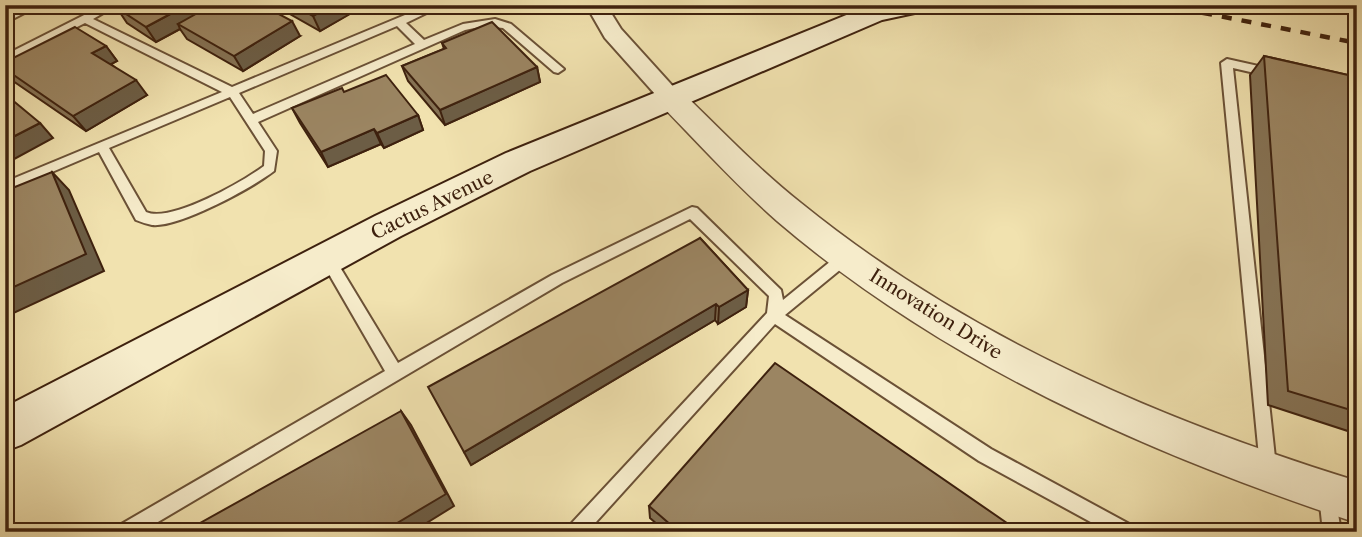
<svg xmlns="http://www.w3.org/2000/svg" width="1362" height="537" font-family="'Libre Caslon Text',serif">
<rect width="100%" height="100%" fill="#f1e2af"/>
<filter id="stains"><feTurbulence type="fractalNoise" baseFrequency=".00286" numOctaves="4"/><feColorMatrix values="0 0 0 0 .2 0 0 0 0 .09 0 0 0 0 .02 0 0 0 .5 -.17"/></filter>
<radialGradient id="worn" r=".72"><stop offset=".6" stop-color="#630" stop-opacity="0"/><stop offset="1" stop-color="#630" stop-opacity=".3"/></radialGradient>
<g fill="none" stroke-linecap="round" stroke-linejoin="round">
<g stroke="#6b5136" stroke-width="4">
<path id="service" d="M26,5H40L5,23V16Z
M104,5H117L93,19L232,87L429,5H443L406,23L424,40L463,24L495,19L511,24L564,69L558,73L554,72L503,28L484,26L465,30L258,122L277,151L274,171C252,188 179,228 152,225C147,224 141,222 136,220L99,152L5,192V182L222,92L85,23L5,63V55ZM397,26L415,44L253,114L239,93ZM230,97L265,151L264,166C242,182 171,223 146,212L109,148Z
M1227,59L1276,70L1278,73L1272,77L1233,68L1276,467L1274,473L1268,475L1262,473L1260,467L1221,63Z
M692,207L697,208L781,290L783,300L842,252H852L854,256L852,260L785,315L991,449L1133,526L1136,532H1109L979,461L775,324L587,532H566L569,526L767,313L769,296L690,219L562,283L141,532H115L118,526L385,371L322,262L320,258L322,254H332L398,363L552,275Z
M1328,487L1334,489L1341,532H1323L1319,495L1322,489Z"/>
</g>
<g stroke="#6b5136" stroke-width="4">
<path id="minor" d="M586,5H606L621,29L679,93L683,98L679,103L671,106L663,103L605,38Z"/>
</g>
<g stroke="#6b5136" stroke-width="3">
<path id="tertiary" d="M671,88L681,91C720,129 758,169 801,203C965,336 1157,419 1357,481V523C1149,454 945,365 777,221C736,185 699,144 661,105L657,98L661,91Z"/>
</g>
<g stroke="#3e210e" stroke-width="4">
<path id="secondary" d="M871,5H928L924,11L882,20L530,171L401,236L21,445L5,451V407L375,216L506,153Z"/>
</g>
<use href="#service" fill="#f6eccb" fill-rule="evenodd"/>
<use href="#minor" fill="#f6eccb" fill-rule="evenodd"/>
<use href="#tertiary" fill="#f6eccb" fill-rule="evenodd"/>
<use href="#secondary" fill="#f6eccb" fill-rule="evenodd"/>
<path stroke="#3e210e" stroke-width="4.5" stroke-dasharray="10 10" stroke-linecap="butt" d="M1163,5L1357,43"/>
</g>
<path fill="#857254" stroke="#3e210e" stroke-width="2" d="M274,5H364L320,31Z
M117,8L300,36L243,71L187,39L180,29L156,42L127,23Z
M442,43L537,67L540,82L445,125L408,81L402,66L444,49Z
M106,46L117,61L111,64L147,95L86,131L13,81L5,72V62Z
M1264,56L1357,77V434L1268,405L1250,75Z
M344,92L418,115L423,130L384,148L381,144L328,167L300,123L292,108Z
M700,238L748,290L746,307L718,324L715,320L471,465Z
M649,506L1020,532H666L650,518Z"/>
<path fill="#6c5d45" stroke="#3e210e" stroke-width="2" d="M187,5H225L178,24L180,29L156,42L146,27Z
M332,5L364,6L320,31L313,16Z
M292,21L300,36L243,71L234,56Z
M106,46L117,61L104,68L92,53Z
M537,67L540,82L445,125L440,110Z
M136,80L147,95L86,131L73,116Z
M418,115L423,130L384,148L377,133Z
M40,123L53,138L5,164V141Z
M374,129L381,144L328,167L321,152Z
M52,172L69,190L104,271L5,317V291Z
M748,290L746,307L718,324L719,307Z
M716,304L715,320L471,465L464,452Z
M401,411L411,425L454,506L412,532H382Z"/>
<path fill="#9b8562" stroke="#3e210e" stroke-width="2" d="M122,5H187L146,27L117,8Z
M212,5H262L292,21L234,56L178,24Z
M294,5H332L313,16Z
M492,22L537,67L440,110L402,66L446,48L442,43Z
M75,27L106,46L92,53L136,80L73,116L5,69V62Z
M1264,56L1357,77V412L1288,391Z
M386,75L418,115L377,133L374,129L321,152L292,108L342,88L344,92Z
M5,94L40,123L5,141Z
M52,172L86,254L5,291V191Z
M700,238L748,290L719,307L716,304L464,452L428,387Z
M775,363L1020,532H679L649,506Z
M401,411L446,494L382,532H184Z"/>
<g text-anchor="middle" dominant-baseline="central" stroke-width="6" stroke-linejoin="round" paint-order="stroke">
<g font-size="19" fill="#3e210e" stroke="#f6eccb">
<text transform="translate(432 205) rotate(-26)">Cactus Avenue</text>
<text transform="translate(936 314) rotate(32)">Innovation Drive</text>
</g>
</g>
<rect width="1362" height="537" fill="none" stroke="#f1e2af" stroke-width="28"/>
<rect x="7" y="7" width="1348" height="523" fill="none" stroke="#3e210e" stroke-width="3.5"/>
<rect x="14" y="14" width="1334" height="509" fill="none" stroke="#3e210e" stroke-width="2"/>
<rect width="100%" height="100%" filter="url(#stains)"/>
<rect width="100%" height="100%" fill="url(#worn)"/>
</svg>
